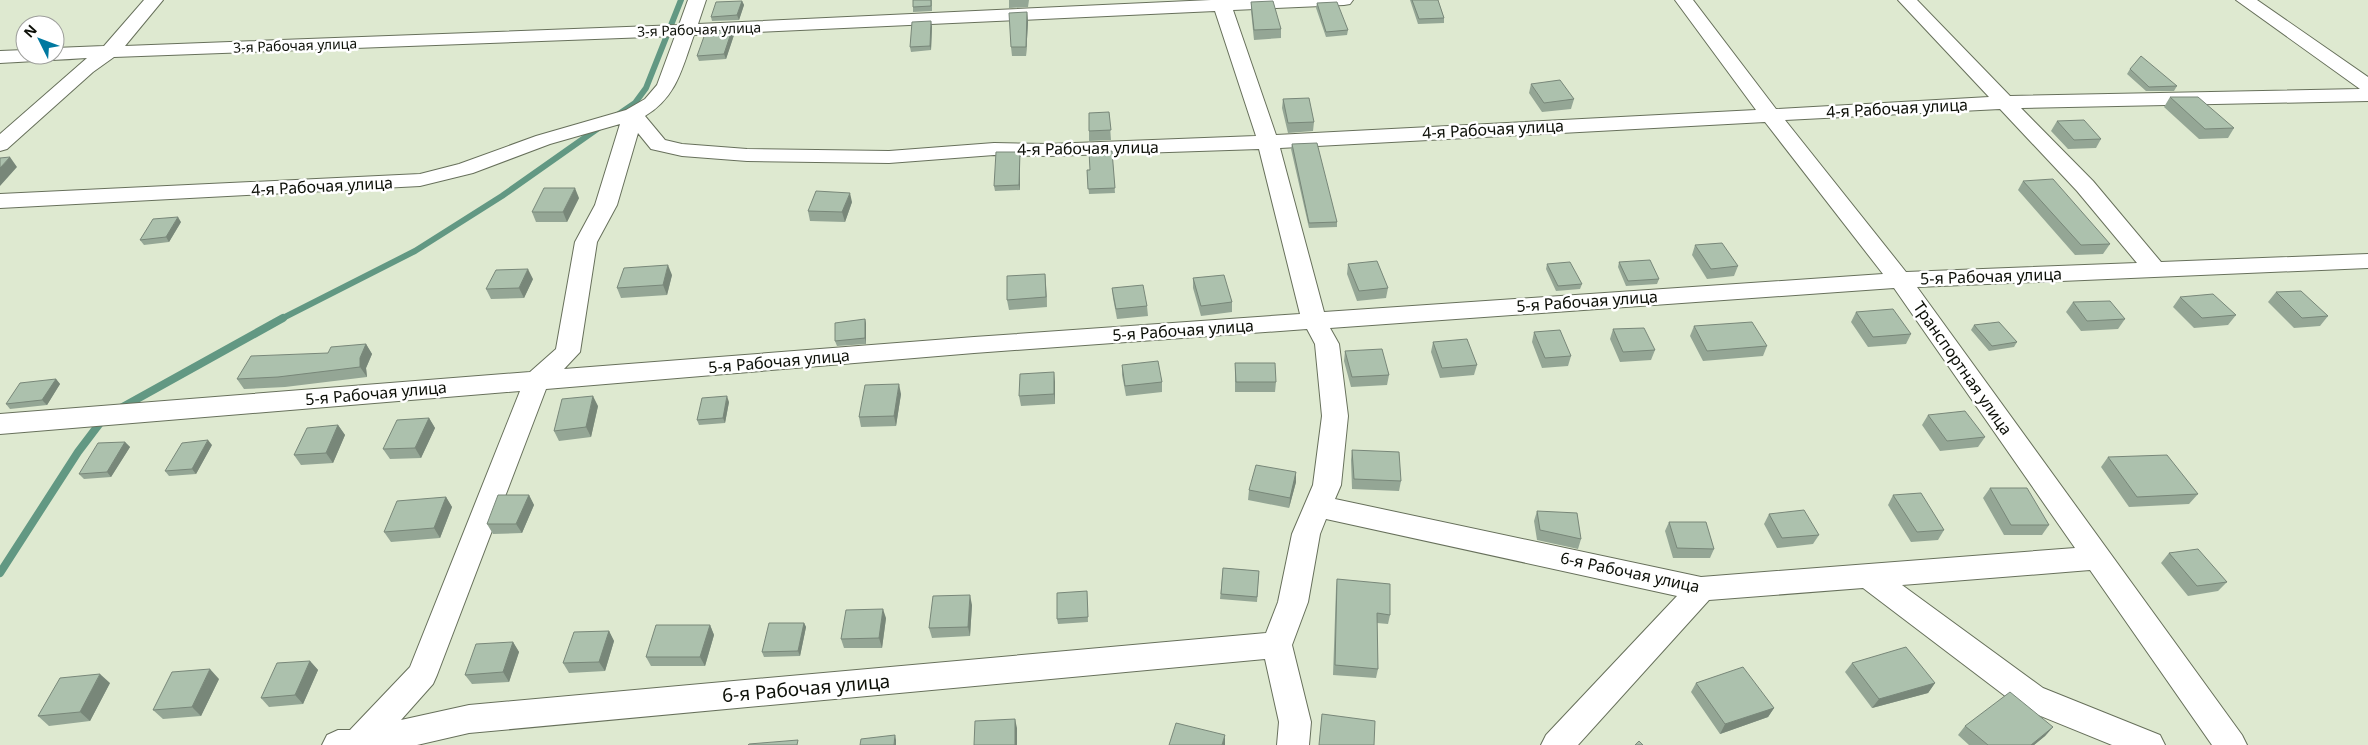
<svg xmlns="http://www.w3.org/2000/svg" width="2368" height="745" font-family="'Noto Sans',sans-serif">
<rect width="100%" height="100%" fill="#dee9d0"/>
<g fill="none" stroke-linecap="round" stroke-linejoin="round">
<path stroke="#629883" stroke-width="6" d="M616,116L635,103L646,88L681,0
M281,319L415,251L502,196L600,127"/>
<path stroke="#629883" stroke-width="8" d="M119,409L283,318
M0,573L78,452L103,419"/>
<g stroke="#67705b" stroke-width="2">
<path id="minor" d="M144,0H163L125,46L679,25L688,0H706L698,24L1211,0H1353L1350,4L1344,5L1233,10L1276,135L1756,110L1675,0H1693L1776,109L1989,97L1898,0H1917L2010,96L2360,89L2236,0H2257L2368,77V101L2021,108L2093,181L2161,262L2368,254V268L1917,287L2242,735L2247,745H2212L2090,570L1902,585L2043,688L2160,735L2165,745H2112L2021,708L1863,588L1709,600L1578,745H1541L1546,735L1677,596L1326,519L1320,534L1308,602L1292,645L1311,722L1309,745H1277L1279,722L1265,659L469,733L417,745H322L327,735L338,730H350L410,667L520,391L0,434V414L530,372L556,349L575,242L595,205L620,124L550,144L473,173L420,186L0,208V194L420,174L459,164L536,136L626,110L645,99L657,85L675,36L114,57L93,72L7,149L0,151V134L87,58C57,60 30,61 0,63V51L25,50V55H55V48L104,46ZM1215,11L1256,136L1049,144L994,143L889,151L747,149L682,144L665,140L645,116C677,97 682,68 694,35ZM2000,109L2077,191L2137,263L1906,272L1785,120ZM1765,122L1883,274L1324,312L1280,148ZM638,133L651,149L682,156L747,161L889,163L994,155L1049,156L1259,149L1300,314L974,337L564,369L580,352L597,242L617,205ZM1894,288L2075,548L1701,577L1335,499L1341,485L1348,416L1339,344L1330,328ZM1307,329L1315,344L1322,416L1313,485L1292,534L1278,602L1266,633L469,705L401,720L433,684L437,675L546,389L974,353Z"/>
</g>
<use href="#minor" fill="#fff" fill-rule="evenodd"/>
</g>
<path fill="#94a695" d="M932,0V11L913,12V7Z
M1009,0H1029L1028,7L1009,8Z
M1410,0H1438L1444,18V23L1418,24Z
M742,1L744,5L739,20L712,21L711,17Z
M1251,2L1281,29V38L1254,40L1251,11Z
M1317,3L1348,30L1347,35L1326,37L1316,8Z
M1027,12L1028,22L1026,56H1012L1011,47Z
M932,26L931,50L911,52L910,47Z
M734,35L726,59L699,61L697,56Z
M2130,69L2177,86L2174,91H2146L2127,74Z
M1531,84L1574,99L1571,109L1542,112L1529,93Z
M2170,97L2234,128L2228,138L2199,139L2164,107Z
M1283,99L1314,122L1313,131L1288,133L1282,108Z
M1109,112L1111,140L1089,141V131Z
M2057,121L2101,139L2096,148L2068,149L2051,131Z
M1292,144L1337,222V227L1309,228L1291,149Z
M1112,151L1115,193L1089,194L1087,170H1090Z
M1020,157V190L995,191L994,186Z
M2023,181L2110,244L2103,254L2075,255L2018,190Z
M579,198L567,222H536L532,212Z
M852,202L845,222L810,221L808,211Z
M181,222L169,242L144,245L140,240Z
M1695,245L1738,266L1734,276L1707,279L1692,255Z
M1619,262L1659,279L1657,284L1626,286L1618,267Z
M1348,264L1388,288L1386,298L1357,301L1347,274Z
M1547,264L1582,284L1580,289L1556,291L1546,269Z
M1045,274L1047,307L1009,310L1007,300Z
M672,275L667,295L621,298L617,288Z
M1193,278L1232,302V312L1201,316L1193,288Z
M533,279L524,298L491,299L486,289Z
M1112,288L1147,306L1148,316L1117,319L1113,298Z
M2276,292L2328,316L2320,326L2294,328L2268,302Z
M2180,297L2236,315L2228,325L2194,328L2173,307Z
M2073,302L2125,319L2118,329L2081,331L2066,312Z
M1856,312L1911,334L1906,344L1868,347L1851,322Z
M865,319L866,324V344L837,346L835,341Z
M1974,325L2017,342L2014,347L1989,351L1971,330Z
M1694,326L1767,346L1763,356L1703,361L1690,336Z
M1613,329L1655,350L1651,360L1620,362L1610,339Z
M1534,332L1571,356L1568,366L1542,368L1532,342Z
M1433,342L1477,365L1474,375L1440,378L1431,352Z
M366,344L372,354L366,368L367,377L285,387L244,389L237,379L328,353Z
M1345,351L1389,375L1387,385L1351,387L1344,361Z
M1235,363L1276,382L1275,392H1235Z
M1122,365L1162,382V392L1126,396L1122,375Z
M56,379L60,384L47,405L10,409L6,404Z
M1055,382V404L1021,406L1019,396Z
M901,394L896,426L861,427L859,417Z
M729,402L725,423L699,425L697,420Z
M598,406L591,437L559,441L554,431Z
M1928,415L1985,437L1978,447L1940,451L1922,425Z
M429,418L435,428L421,458L390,459L383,449Z
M338,425L345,435L333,463L301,465L294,455Z
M125,442L130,447L111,477L84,479L79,474Z
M212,445L196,474L169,476L165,471Z
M1352,450L1401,481L1399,491L1352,489L1351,460Z
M2108,457L2198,494L2189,504L2129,507L2101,467Z
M1296,472V482L1289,508L1248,500L1249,490Z
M1990,488L2049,525L2042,535H2004L1983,498Z
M529,495L534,505L522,533L493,534L487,524Z
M1893,495L1944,530L1938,540L1911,542L1888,505Z
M446,497L452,507L440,538L391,542L384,532Z
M1537,511L1581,539L1578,549L1537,540L1534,521Z
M1769,514L1819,535L1813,544L1777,548L1764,524Z
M1669,522L1714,549L1710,558H1673L1665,531Z
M2169,553L2227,582L2218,591L2188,596L2161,563Z
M1223,568L1259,571L1257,602L1220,599Z
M1337,579L1390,615L1388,624L1377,623L1378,669L1376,678L1333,675L1336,588Z
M1087,591L1088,622L1058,624L1057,619Z
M972,605L970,636L932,638L929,628Z
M886,618L882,648H844L841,639Z
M804,623L806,627L800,656L764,657L762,652Z
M710,625L714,635L705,666H651L646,657Z
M609,631L614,641L605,671L569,673L563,663Z
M513,642L519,652L509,682L472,684L465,675Z
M310,661L318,670L303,704L269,707L261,698Z
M1852,663L1935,683L1928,693L1872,708L1845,672Z
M219,679L201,716L163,719L153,710Z
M110,683L90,721L49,726L38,716Z
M1696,683L1774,708L1768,717L1720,734L1691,692Z
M1965,726L2053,727L2045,736L2034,745H1969L1958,735Z"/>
<path fill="#788779" d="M742,1L744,5L739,20L737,15Z
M1027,12L1028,22L1026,56V47Z
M931,21L932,26L931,50L930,46Z
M732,30L734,35L726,59L724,54Z
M1020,152V190L1019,185Z
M10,157L17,167L0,186V168Z
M575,188L579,198L567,222L563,212Z
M850,193L852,202L845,222L842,212Z
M178,217L181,222L169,242L166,237Z
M668,265L672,275L667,295L663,285Z
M528,269L533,279L524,298L519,288Z
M1045,274L1046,284L1047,307L1046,297Z
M865,319L866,324V344L865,338Z
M366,344L372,354L366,368L367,377L360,367V358Z
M1054,372L1055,382V404L1054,394Z
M56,379L60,384L47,405L42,400Z
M899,384L901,394L896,426L894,416Z
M593,396L598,406L591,437L586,427Z
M727,396L729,402L725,423L723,418Z
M429,418L435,428L421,458L415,448Z
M338,425L345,435L333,463L326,453Z
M208,440L212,445L196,474L192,469Z
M125,442L130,447L111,477L107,472Z
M1296,472V482L1289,508L1290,498Z
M529,495L534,505L522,533L516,524Z
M446,497L452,507L440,538L434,528Z
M970,595L972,605L970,636L968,627Z
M883,609L886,618L882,648L879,638Z
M804,623L806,627L800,656L798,651Z
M710,625L714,635L705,666L700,657Z
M609,631L614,641L605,671L599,662Z
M513,642L519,652L509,682L503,672Z
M310,661L318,670L303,704L295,695Z
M210,669L219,679L201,716L192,707Z
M100,674L110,683L90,721L80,712Z
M1935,683L1928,693L1872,708L1879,699Z
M1774,708L1768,717L1720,734L1725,724Z
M1015,719L1017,728V745H1015Z
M2053,727L2045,736L2034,745H2031Z
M895,735L896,740V745H894Z
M1225,735V745H1222Z"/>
<path fill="#acc1ad" stroke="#788779" d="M913,0H931V6L913,7Z
M1412,0H1438L1444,18L1419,19Z
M742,1L737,15L711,17L716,2Z
M1273,1L1281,29L1254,30L1251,2Z
M1337,2L1348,30L1326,32L1317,3Z
M1027,12L1026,47H1011L1009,13Z
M931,21L930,46L910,47L912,22Z
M732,30L724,54L697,56L706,31Z
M2141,56L2177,86L2149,87L2130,69Z
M1560,80L1574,99L1544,103L1531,84Z
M2170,97H2198L2234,128L2205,129Z
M1309,98L1314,122L1288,123L1283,99Z
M1109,112L1111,130L1089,131V113Z
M2084,120L2101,139L2074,140L2057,121Z
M1317,143L1337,222L1309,223L1292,144Z
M1112,151L1115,188L1088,189L1087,170H1090L1089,152Z
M996,152H1020L1019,185L994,186Z
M10,157L0,168V158Z
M2053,179L2110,244L2081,245L2023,181Z
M544,188H575L563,212H532Z
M816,191L850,193L842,212L808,211Z
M178,217L166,237L140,240L153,219Z
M1722,243L1738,266L1711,269L1695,245Z
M1650,260L1659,279L1628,281L1619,262Z
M1377,261L1388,288L1359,291L1348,264Z
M1570,262L1582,284L1558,286L1547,264Z
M668,265L663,285L617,288L624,268Z
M528,269L519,288L486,289L496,270Z
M1045,274L1046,297L1007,300V276Z
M1224,275L1232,302L1201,306L1193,278Z
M1143,285L1147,306L1116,309L1112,288Z
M2301,291L2328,316L2302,318L2276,292Z
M2213,294L2236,315L2202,318L2180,297Z
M2110,301L2125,319L2087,321L2073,302Z
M1893,309L1911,334L1873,337L1856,312Z
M865,319V338L835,341V323Z
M1752,322L1767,346L1707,351L1694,326Z
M1999,322L2017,342L1992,346L1974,325Z
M1644,328L1655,350L1623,352L1613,329Z
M1560,330L1571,356L1545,358L1534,332Z
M1467,339L1477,365L1442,368L1433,342Z
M366,344L360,358V367L278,377L237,379L251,356L328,353L331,347Z
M1382,349L1389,375L1352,377L1345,351Z
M1158,361L1162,382L1125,386L1122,365Z
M1235,363H1275L1276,382H1236Z
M1054,372V394L1019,396L1020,374Z
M56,379L42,400L6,404L20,383Z
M899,384L894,416L859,417L865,385Z
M593,396L586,427L554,431L562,399Z
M727,396L723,418L697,420L702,398Z
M1965,411L1985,437L1947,441L1928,415Z
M429,418L415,448L383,449L397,420Z
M338,425L326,453L294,455L307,428Z
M208,440L192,469L165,471L182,443Z
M125,442L107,472L79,474L98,443Z
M1352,450L1399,452L1401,481L1354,479Z
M2167,455L2198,494L2137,497L2108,457Z
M1256,465L1296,472L1290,498L1249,490Z
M1990,488H2027L2049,525H2011Z
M1921,493L1944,530L1917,532L1893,495Z
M498,495H529L516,524H487Z
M446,497L434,528L384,532L397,501Z
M1804,510L1819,535L1782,538L1769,514Z
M1537,511L1577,513L1581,539L1540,530Z
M1669,522H1706L1714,549L1677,548Z
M2198,549L2227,582L2197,586L2169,553Z
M1223,568L1259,571L1257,597L1221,594Z
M1337,579L1390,584V615L1377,613L1378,669L1335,665Z
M1087,591L1088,617L1057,619V593Z
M970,595L968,627L929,628L933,596Z
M883,609L879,638L841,639L846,610Z
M769,623H804L798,651L762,652Z
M656,625H710L700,657H646Z
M609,631L599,662L563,663L574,632Z
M513,642L503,672L465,675L476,644Z
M1906,647L1935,683L1879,699L1852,663Z
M310,661L295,695L261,698L277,663Z
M1743,667L1774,708L1725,724L1696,683Z
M210,669L192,707L153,710L172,672Z
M100,674L80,712L38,716L60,678Z
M2010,692L2053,727L2031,745H1988L1965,726Z
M1322,714L1375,721L1374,745H1319Z
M1015,719V745H974L975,721Z
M1176,723L1225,735L1222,745H1169Z
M895,735L894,745H860L861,739Z
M798,740L797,745H748L749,744Z
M1639,741L1643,745H1635Z"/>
<g text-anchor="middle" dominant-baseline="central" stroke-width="5" stroke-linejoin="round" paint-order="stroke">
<g font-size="14" fill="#0d1008" stroke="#fff">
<text transform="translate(699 29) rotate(-2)">3-я Рабочая улица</text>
<text transform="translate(295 45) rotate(-2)">3-я Рабочая улица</text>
</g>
<g font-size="16" fill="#0d1008" stroke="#fff">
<text transform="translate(1897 108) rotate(-3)">4-я Рабочая улица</text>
<text transform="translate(1493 129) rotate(-3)">4-я Рабочая улица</text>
<text transform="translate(1088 148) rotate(-1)">4-я Рабочая улица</text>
<text transform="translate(322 186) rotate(-3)">4-я Рабочая улица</text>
<text transform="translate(1991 276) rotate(-2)">5-я Рабочая улица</text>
<text transform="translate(1587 301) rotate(-4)">5-я Рабочая улица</text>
<text transform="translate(1183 330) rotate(-4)">5-я Рабочая улица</text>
<text transform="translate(779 361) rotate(-5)">5-я Рабочая улица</text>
<text transform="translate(1963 368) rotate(55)">Транспортная улица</text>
<text transform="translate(376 393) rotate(-5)">5-я Рабочая улица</text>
<text transform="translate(1630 572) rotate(12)">6-я Рабочая улица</text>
</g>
<g font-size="19" fill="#0d1008" stroke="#fff">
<text transform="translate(806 688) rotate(-5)">6-я Рабочая улица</text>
</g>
</g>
<g transform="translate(40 40) rotate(312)"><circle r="24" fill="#ffffff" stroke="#9e9f9c"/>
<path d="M0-4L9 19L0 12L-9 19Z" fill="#0079a0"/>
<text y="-8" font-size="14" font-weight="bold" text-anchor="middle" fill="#0d1008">N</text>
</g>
</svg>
